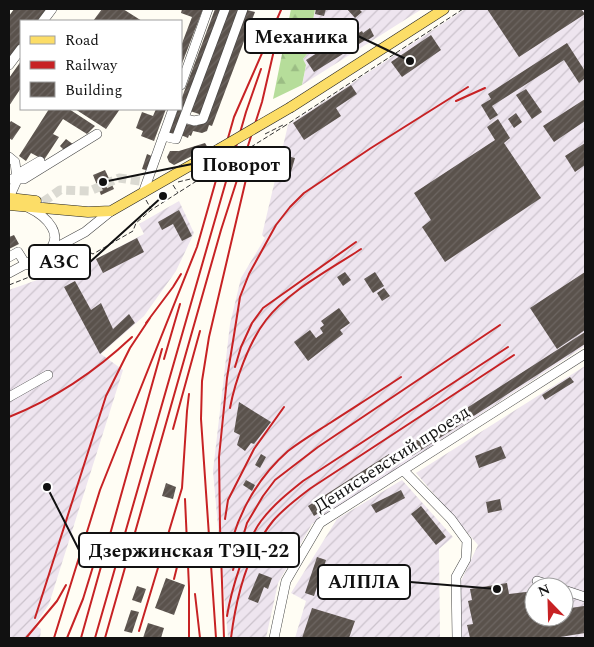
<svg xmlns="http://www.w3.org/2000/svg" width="594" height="647" font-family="Spectral,serif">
<defs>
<pattern id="industrial-furrows" width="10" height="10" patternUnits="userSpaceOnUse" patternTransform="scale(1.25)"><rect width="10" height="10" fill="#eee5ef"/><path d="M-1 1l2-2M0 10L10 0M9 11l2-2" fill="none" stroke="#cbc3cc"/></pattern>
<pattern id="forest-firs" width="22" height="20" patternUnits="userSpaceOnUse" patternTransform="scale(1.25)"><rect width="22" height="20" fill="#b6dd9a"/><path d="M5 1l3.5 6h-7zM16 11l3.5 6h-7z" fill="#9bbd84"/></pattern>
<pattern id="building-hatch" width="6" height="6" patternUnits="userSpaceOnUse" patternTransform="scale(1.25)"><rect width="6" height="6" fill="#5a524c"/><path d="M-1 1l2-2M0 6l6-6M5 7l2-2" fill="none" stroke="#6d6662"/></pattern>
</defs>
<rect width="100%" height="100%" fill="#fffdf4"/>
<path fill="url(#industrial-furrows)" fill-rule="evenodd" d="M315,9H422L302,85L306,66L303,59L307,54Z
M465,9H585V346L312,524L278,583L266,638H228L213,471L230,324L241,278L265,238L262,235L288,125Z
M179,201L194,233L176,271L144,316L101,354L123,370L49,604L35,625L41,629L40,638H9V290L96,259L144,234L139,224Z
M585,366V638H459L457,616L461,581L478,545L416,473ZM534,587H564V617H534Z
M402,480L453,537L439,549L440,638H295L306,601L291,593L337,519Z"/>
<path fill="url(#forest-firs)" d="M291,9H315L307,54L303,59L306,65L302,85L273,99Z"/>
<path fill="url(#building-hatch)" d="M14,9H47L37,21H21V42L9,59V16Z
M102,9H123L142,21H93Z
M182,9H203L181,66V46L192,17L181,13Z
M215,9H223L176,136L169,133L178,109H181V100Z
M228,9H242L202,115L190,111Z
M316,9H326L324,16L315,14Z
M347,9H359L362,12L355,18Z
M487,9H581L585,14L519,57Z
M247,10L255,12L212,126L209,125L207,131L202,133L193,131L191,136L189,135L188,138L181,135L185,124L197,126L198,123L205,122Z
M343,28L350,38L362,31L363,33L370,28L374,36L368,40L367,39L314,72L306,60L320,51L316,45Z
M431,35L441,50L402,77L391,62Z
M567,43L585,71V78L579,83L564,60L492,106L498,115L490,120L481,105L491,99L488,94Z
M21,61V88L9,106V78Z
M351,85L357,94L336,108L341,116L304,140L293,123Z
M526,89L542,112L532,119L516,95Z
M585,99V121L554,142L543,126Z
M49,109H69L95,126L87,134L63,119L53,134L59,137L44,160L31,153L26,161L19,156Z
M75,109H120L106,129Z
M156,109H166L154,141L141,136L143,131L136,128L142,112L153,116Z
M516,113L522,122L514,128L508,119Z
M498,119L510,138L504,143L541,198L445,262L422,227L431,220L414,193L495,140L487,127Z
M11,121L21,127L12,140L9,138V124Z
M66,139L74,145L65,151L60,146Z
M205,143L208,148L174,165L169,162L167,157L170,151H179Z
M585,143V165L575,172L565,156Z
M147,154L154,157L149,171L142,169Z
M283,155L295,158L289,179L277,176Z
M105,170L114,189L101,195L93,175Z
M179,210L192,236L182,241L173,224L162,230L158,222Z
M14,235L19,244L9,249V237Z
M137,238L144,252L103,273L96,259Z
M345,272L351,280L343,286L337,277Z
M375,272L384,286L373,293L364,279Z
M585,272V330L557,349L530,308Z
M75,281L91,310L101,303L113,329L129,314L135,323L100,354L64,287Z
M384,288L390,296L382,301L377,293Z
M339,308L350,323L340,330L343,334L308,361L294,342L310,330L316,338L323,333L320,328L324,325L321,321Z
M585,332V344L412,456L406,447Z
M570,377L574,382L545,400L542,395Z
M239,402L271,422L254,444L251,443L245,451L237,445L240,435L234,432Z
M501,446L506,458L479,468L475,456Z
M261,454L266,457L260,468L255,465Z
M389,454L396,464L314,516L308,506Z
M246,480L255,485L252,491L243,485Z
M166,483L176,487L173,499L162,496Z
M401,490L405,498L376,513L371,505Z
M500,499L502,510L488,513L486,502Z
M421,506L446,537L436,545L411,514Z
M317,557L326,560L314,596L305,593Z
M259,573L272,578L268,589L264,587L258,603L248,599Z
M166,578L185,585L174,615L155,608Z
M507,583L509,594L534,591V617H564V609L584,606L585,633L554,638H470L467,625L473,624L468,601L472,600L470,589Z
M137,586L146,589L141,603L132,600Z
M312,608L355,621L349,638H302Z
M131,610L139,612L132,633L124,631Z
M148,623L164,628L161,638H143Z"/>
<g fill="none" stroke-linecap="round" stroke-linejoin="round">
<path stroke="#dbdad2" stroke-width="9" stroke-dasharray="9 4.5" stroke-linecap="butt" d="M43,202L60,190L90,191L119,178L147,182"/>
<g stroke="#444" stroke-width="10">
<path id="minor" d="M43,21L52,9
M9,65L21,49
M181,85L208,9
M184,118L194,121L203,119L243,9
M163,136L176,139L225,9
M9,157L15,162L17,180L9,198
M16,175L40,161
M9,179H24L97,134
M143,193L173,109
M29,208C46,216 67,236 46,253
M9,257L18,252L26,265
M9,273L85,232L111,211
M9,397L48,375
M403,470L451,519L467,541L466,559L456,577L457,638
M537,581L556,587
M564,590L585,597
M274,638L286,581L320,523L585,354"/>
</g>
<g stroke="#222" stroke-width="11">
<path id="major" d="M291,107L444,9
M9,198L36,201
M9,205L88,212L111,211L219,149"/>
</g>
<path stroke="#333" stroke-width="1" stroke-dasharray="5 2.5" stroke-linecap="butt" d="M283,127L463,9
M265,134L283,125
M178,182L203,176
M173,185L178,193
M146,200L151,209
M9,285L42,272L83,249L93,254L133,231L136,223L151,210L206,175"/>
<use href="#minor" stroke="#fff" stroke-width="9"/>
<use href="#major" stroke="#fcdd67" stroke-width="10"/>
<path stroke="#c72224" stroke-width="2" d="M456,101L485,88
M146,323L173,287L181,274
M164,359L180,304
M235,367L241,347L252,323L263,308L356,242
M230,408C235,381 249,342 266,320C287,292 331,269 361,249
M9,417C54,399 97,370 132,337
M173,429L200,331
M185,499L189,587V638
M225,519L228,500L254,449L284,407
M226,567C233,522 254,481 288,451C301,441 316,432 330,423C353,408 377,393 401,377
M233,570L247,523L263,496L275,480L318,447L500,325
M174,579L179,559L182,538
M195,594L200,638
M227,616C231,591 246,541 261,521C273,505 288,493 303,481L508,347
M35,618L106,396L130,348L150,318
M139,631L182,488L187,411L189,394
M26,638L57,601L66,585
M54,638L100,490L197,247L234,117L281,10
M67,638L83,599L103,534
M81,638L162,349
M95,638L206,251L246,112L261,69
M105,638L221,230L262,102L281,20
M216,638L201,419L202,381L209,337L251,158
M224,638L220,527L219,457L227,378L234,335L240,297L249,274L276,225L290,207L304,193L371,148L468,87
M231,638C236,598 247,553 273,521C284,508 298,498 311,488L514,355"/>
<g stroke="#222" stroke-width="11" stroke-linecap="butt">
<path id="major-bridge" d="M219,149L291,107"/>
</g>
<path stroke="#333" stroke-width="1" stroke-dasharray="5 2.5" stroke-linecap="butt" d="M206,175L283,127"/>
<use href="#major-bridge" stroke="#fcdd67" stroke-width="10"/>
</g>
<g text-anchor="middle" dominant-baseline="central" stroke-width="5" stroke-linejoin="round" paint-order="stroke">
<g font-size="18" fill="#111" stroke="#fff">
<text transform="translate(392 459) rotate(-33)">Денисьевский проезд</text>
</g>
</g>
<path fill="none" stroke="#111" stroke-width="2" d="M410 61L358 36M103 182L192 164M163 196L90 262M47 487L79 550M497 589L410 582"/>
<g fill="#111" stroke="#fff" stroke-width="2">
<circle cx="410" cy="61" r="5"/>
<circle cx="103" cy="182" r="5"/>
<circle cx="163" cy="196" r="5"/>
<circle cx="47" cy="487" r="5"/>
<circle cx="497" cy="589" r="5"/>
</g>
<g fill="#fff" stroke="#111" stroke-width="2">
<rect x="245" y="19" width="113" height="34" rx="5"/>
<rect x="192" y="147" width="98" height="34" rx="5"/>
<rect x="29" y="245" width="61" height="34" rx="5"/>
<rect x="79" y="533" width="220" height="34" rx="5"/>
<rect x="318" y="565" width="92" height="34" rx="5"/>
</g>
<g font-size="19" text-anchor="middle" font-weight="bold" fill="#111">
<text x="301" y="43">Механика</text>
<text x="241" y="171">Поворот</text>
<text x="59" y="268">АЗС</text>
<text x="189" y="557">Дзержинская ТЭЦ-22</text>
<text x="364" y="588">АЛПЛА</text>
</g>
<rect width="594" height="647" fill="none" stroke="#111111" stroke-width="20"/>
<rect x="20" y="20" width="162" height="90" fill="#ffffff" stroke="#a0a0a0"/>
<rect x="30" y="36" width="25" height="8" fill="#fcdd67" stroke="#a0a0a0"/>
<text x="65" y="45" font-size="15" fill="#111111">Road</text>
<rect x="30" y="61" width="25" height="8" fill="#c72224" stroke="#a0a0a0"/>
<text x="65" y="70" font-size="15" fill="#111111">Railway</text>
<rect x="30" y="82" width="25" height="15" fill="url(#building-hatch)" stroke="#a0a0a0"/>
<text x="65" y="95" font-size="15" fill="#111111">Building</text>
<g transform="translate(549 602) rotate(337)"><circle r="24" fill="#ffffff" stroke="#a0a0a0"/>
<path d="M0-4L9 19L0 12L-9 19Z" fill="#c72224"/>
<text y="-8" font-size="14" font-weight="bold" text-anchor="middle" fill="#111111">N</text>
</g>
</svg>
